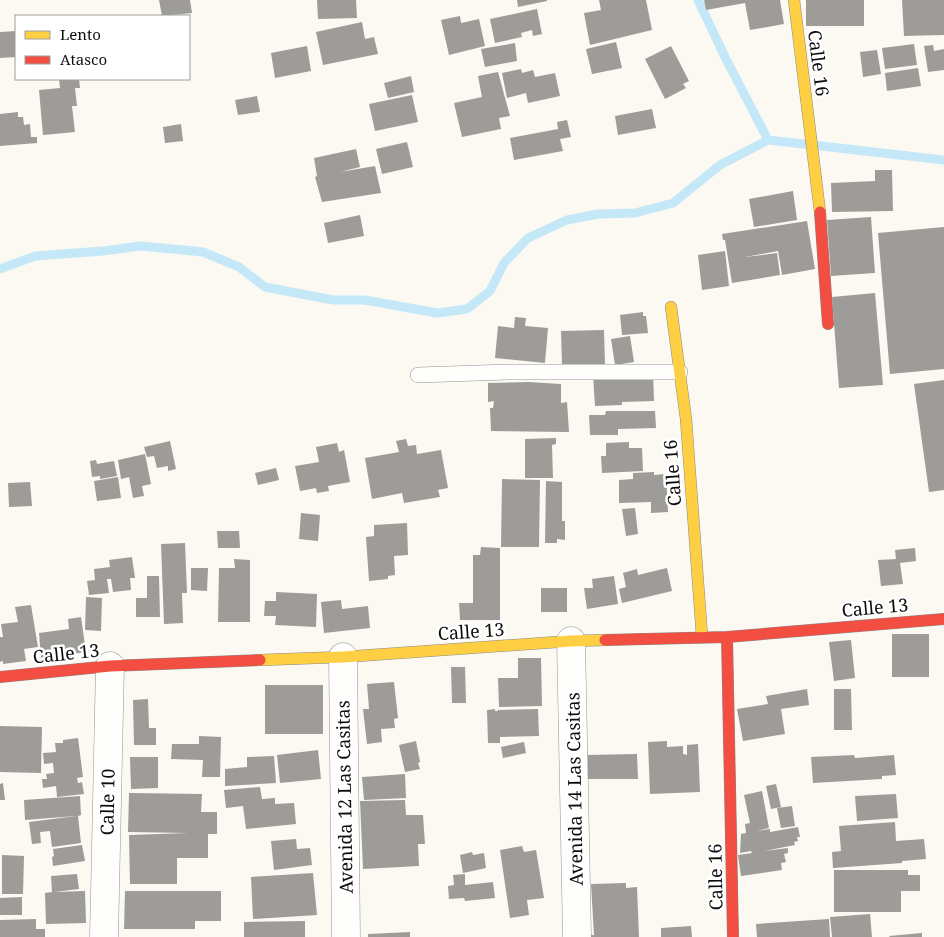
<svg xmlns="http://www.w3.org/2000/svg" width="944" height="937" font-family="'Noto Serif',serif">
<rect width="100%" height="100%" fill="#fbf9f2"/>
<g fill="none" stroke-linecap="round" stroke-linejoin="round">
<path stroke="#c5e8f8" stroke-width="9" d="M698,0L725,57L768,140
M0,269L35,256L103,251L140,246L173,249L203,252L239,267L265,287L333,300H365L437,313L467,309L490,291L504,263L528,238L567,220L598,214L635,213L673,203L720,165L768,140L944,160"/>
</g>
<path fill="#9e9c98" d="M159,0H190L192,13L162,16Z
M317,0H356L357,18L318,19Z
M517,0H547V1L518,7Z
M599,0H646L652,30L590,45L584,13L601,10Z
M704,0H780L784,24L750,30L745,3L706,10Z
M806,0H864V26H806Z
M902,0H944V35L904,36Z
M537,9L542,34L533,36L532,30L521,33L522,37L495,43L490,19Z
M460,16L461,23L479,19L485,46L449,55L441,20Z
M362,22L365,39L374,37L378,54L323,65L316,32Z
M16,31V57L0,58V32Z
M616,42L622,68L592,74L586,49Z
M515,43L517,61L485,67L481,49Z
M914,44L917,65L885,69L882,48Z
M933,45L934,51L944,49V70L928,72L924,46Z
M307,46L311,71L275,78L271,53Z
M671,46L689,81L683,84L686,88L665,99L645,59Z
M877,50L881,74L863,77L860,52Z
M918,68L921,86L887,91L885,73Z
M521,69L522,73L533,70L535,77L555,73L560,96L528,103L526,93L507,98L502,73Z
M498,72L510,116L499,118L501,129L462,137L454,103L482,97L478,76Z
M411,76L414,92L388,98L384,83Z
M59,79H79L80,88H75L77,106H72L75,132L43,135L39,90L60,88Z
M412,95L418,122L375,131L369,104Z
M257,96L260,112L238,115L235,100Z
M652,109L656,128L618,135L615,116Z
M18,112V117H23L24,125L30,124L31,137H37V143L0,146V114Z
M567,120L571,137L560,139L563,151L514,160L510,138L558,129L557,122Z
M181,124L183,141L165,143L163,127Z
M407,142L413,167L382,174L376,149Z
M356,149L360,167L340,172L375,166L381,193L322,202L315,177L317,176L314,158Z
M875,170H892L893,211L832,212L831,183L875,181Z
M793,191L797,220L754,227L749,199Z
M360,215L364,236L328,243L324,223Z
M871,217L875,273L831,276L827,220Z
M807,221L815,269L782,275L778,251L745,257L777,253L780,275L732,283L725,240H723L722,234Z
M944,227V369L890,374L878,233Z
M725,251L729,286L702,290L698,255Z
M875,293L883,385L839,388L832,297Z
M643,312V316H646L648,333L622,335L620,315Z
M515,317L526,318L525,326L548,328L545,363L495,358L498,326L514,328Z
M604,330L605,365H562L561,331Z
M630,336L634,362L615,365L611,339Z
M653,373L654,401L622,402V405L595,406L593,375Z
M944,380V490L929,492L914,384Z
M528,382L561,384V403L567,402L569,432L491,431L490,408H493L494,401L488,402V383Z
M606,411H655L656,428L618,429V435H590L589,415H605Z
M556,438V444L552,445L553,478H525V439Z
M406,439L408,446L416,445L417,454L441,450L448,488L438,490L440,497L404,503L402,493L372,499L365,458L399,452L396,441Z
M170,441L176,469L168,471V466L157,468L154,456L147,457L144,447Z
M629,442V448H642L643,471L602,473L601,456H606V443Z
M337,443L339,452L344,450L350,482L328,486L329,491L317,493L316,488L300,491L295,466L319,462L316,447Z
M145,454L151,484L142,486L144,496L133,498L129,477L121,479L118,460Z
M96,460L97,464L114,461L117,476L100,479V476L92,477L90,461Z
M276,468L279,480L258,485L255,473Z
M654,472V475L666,474L668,512L651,513V502L619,503V480L633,479V473Z
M118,477L121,498L97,501L94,481Z
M502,479L540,480L539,547H501Z
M546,481L562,482V521H565V540L557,539V543H545Z
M30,482L32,506L9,507L8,483Z
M635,508L638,534L626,536L622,509Z
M301,513L320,515L318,541L299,539Z
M407,523L408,555L394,556L395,575L388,576V579L369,581L366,537L374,536V525Z
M217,531H239L240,548H218Z
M185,543L187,593H182L183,623L164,624L161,544Z
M481,547L500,548V620H460L459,603H473V555H480Z
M915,548L916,561L900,563L903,584L881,586L878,560L896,559L895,550Z
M132,557L135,578H130L131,590L113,592L111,579H107L109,593L89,595L87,581L95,580L94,569L110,567L109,560Z
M234,559L250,560V622H218L219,568H235Z
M191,568H208L207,591L191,590Z
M667,568L672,591L622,603L619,589L626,587L623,573L637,569L638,575Z
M147,576H159L160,617H136V598H147Z
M614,576L618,604L587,609L584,588H593L592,579Z
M541,588H567V612H541Z
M276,592L317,594L316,627L275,625L276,616H264L265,601H276Z
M86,597L102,598L101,631L85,630Z
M341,600L342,609L368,606L370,628L324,633L321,602Z
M31,605L38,647L24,649L26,661L3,664V661L0,662V637H3L1,624L18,622L15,607Z
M81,617L86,652L41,658L39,633L69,629L68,619Z
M892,634H929V677H892Z
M851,640L855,678L834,681L829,642Z
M518,658H541L542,706L499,707L498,678H518Z
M451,667H465L466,703H452Z
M394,682L398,718L394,719L395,728L381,729L382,742L367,744L363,709H369L367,684Z
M265,685H323V734H265Z
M807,689L809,705L781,709L785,734L743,741L737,709L768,704L766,696Z
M834,689H851L852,730H834Z
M148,699L149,728H156V745H134L133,700Z
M495,709V711H498V710L538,709L539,736L500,737V743H488L487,710Z
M0,726L42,727L41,773L0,772Z
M199,736L221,737L220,777H202L203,760L171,759L172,744H199Z
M78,738L83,777L77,778L78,783L82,782L84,794L57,797L56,786L43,788L42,779H47L46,774L54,773L53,763L44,764L43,753L56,752L55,743H63V740Z
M416,741L420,762L418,763L420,769L405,772L399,745Z
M667,741V747L683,746V754L687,755V745L698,744L700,792L650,794L648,742Z
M524,742L526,753L503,758L501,747Z
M318,750L321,779L280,783L277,755Z
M637,754L638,779H588L587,755Z
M854,755L855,758L894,755L896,775L882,776V779L813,783L811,757Z
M274,756L276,783L225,786V769L247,767V757Z
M130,757H158V788L131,789Z
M405,774L406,798L364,800L362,777Z
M3,783L5,800H0V784Z
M776,784L781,807L771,809L766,786Z
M260,787L262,799L275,798V804L294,803L296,824L246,829L243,806L226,808L224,790Z
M762,791L769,828L757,831L770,829V832L798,827L800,837H797L798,841L794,842L795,845L764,851L788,848V853L784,854L786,862L781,863L782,870L741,876L738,855L752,853L751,851L740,853L741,834L746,833L745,824L750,823L744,795Z
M129,793L202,794L201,812H217V834H208V858H177V884H130L129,835L188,833L128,832Z
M896,794L898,818L857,821L855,796Z
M80,796L81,815L78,816L81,843L52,847L50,831L40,832L41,843L32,844L29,822L76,816L25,820L24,800Z
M405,800L406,815H423L425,844H418L419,866L363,869L360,801Z
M792,806L795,826L781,828L777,808Z
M895,822L896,841L924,839L926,859L902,861V863L833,868L832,852L841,851L839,826Z
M296,839L297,849L310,848L312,865L274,870L271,841Z
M82,845L85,861L53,866L52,857L54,856L53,849Z
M522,846L524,852L536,850L544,898L527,900L529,915L510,918L500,850Z
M472,852L473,855L484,853L486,868L463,873L460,855Z
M2,855L24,856L23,894H2Z
M834,870H908V875H920V891H901V912H834Z
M313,873L317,915L253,919L251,877Z
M77,874L79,889L54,892L85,891L86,923L46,924L45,893L52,892L51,876Z
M465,874V885L493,882L495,898L465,901L464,898L449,899L448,886L454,885L453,875Z
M626,883V888L637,887L639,937H585L584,935H594L591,884Z
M125,891H221V921H195V929H124Z
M22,897V915H0V898Z
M870,914L872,937H832L830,917Z
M36,919V929H45V937H0V920Z
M829,919L830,937H757L756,924Z
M305,921V937H244V922Z
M691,926L692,937H661V928Z
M410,932V937H368V934Z
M922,933V937H890L889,936Z"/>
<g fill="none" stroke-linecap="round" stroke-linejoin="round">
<g stroke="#949390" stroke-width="16">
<path id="lane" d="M418,375L508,372H680"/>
</g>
<g stroke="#949390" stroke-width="29">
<path id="street" d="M571,641L577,937
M343,657L346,937
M104,937L110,666"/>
</g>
<g stroke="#8b8a87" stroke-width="12">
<path id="slow" d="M794,0L820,212
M671,307L686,419L702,636
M260,660L343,657L571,641L605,640"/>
</g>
<g stroke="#8b8a87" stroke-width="12">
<path id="jam" d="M820,212L828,324
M727,637L733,937
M605,640L727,637L944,619
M0,677L110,666L260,660"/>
</g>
<use href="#lane" stroke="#fefefd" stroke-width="15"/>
<use href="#street" stroke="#fefefd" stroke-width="28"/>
<use href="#slow" stroke="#ffcf43" stroke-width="11"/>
<use href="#jam" stroke="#f24e42" stroke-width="11"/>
</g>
<g text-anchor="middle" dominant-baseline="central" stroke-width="5" stroke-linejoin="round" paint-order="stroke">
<g font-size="18" fill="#0d0d0d" stroke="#fff">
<text transform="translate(819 63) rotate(83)">Calle 16</text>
<text transform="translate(672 473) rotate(-94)">Calle 16</text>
<text transform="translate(875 607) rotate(-5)">Calle 13</text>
<text transform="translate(471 631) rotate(-4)">Calle 13</text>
<text transform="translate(66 653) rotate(-6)">Calle 13</text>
<text transform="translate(574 789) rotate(-91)">Avenida 14 Las Casitas</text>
<text transform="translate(344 797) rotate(-91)">Avenida 12 Las Casitas</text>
<text transform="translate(107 802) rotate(-89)">Calle 10</text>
<text transform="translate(715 877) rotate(-91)">Calle 16</text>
</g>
</g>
<rect x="15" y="15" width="175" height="65" fill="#ffffff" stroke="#9e9e9e"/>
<rect x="25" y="31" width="25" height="8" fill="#ffcf43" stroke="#9e9e9e"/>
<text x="60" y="40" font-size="15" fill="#0d0d0d">Lento</text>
<rect x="25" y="56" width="25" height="8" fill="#f24e42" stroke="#9e9e9e"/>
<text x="60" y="65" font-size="15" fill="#0d0d0d">Atasco</text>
</svg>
